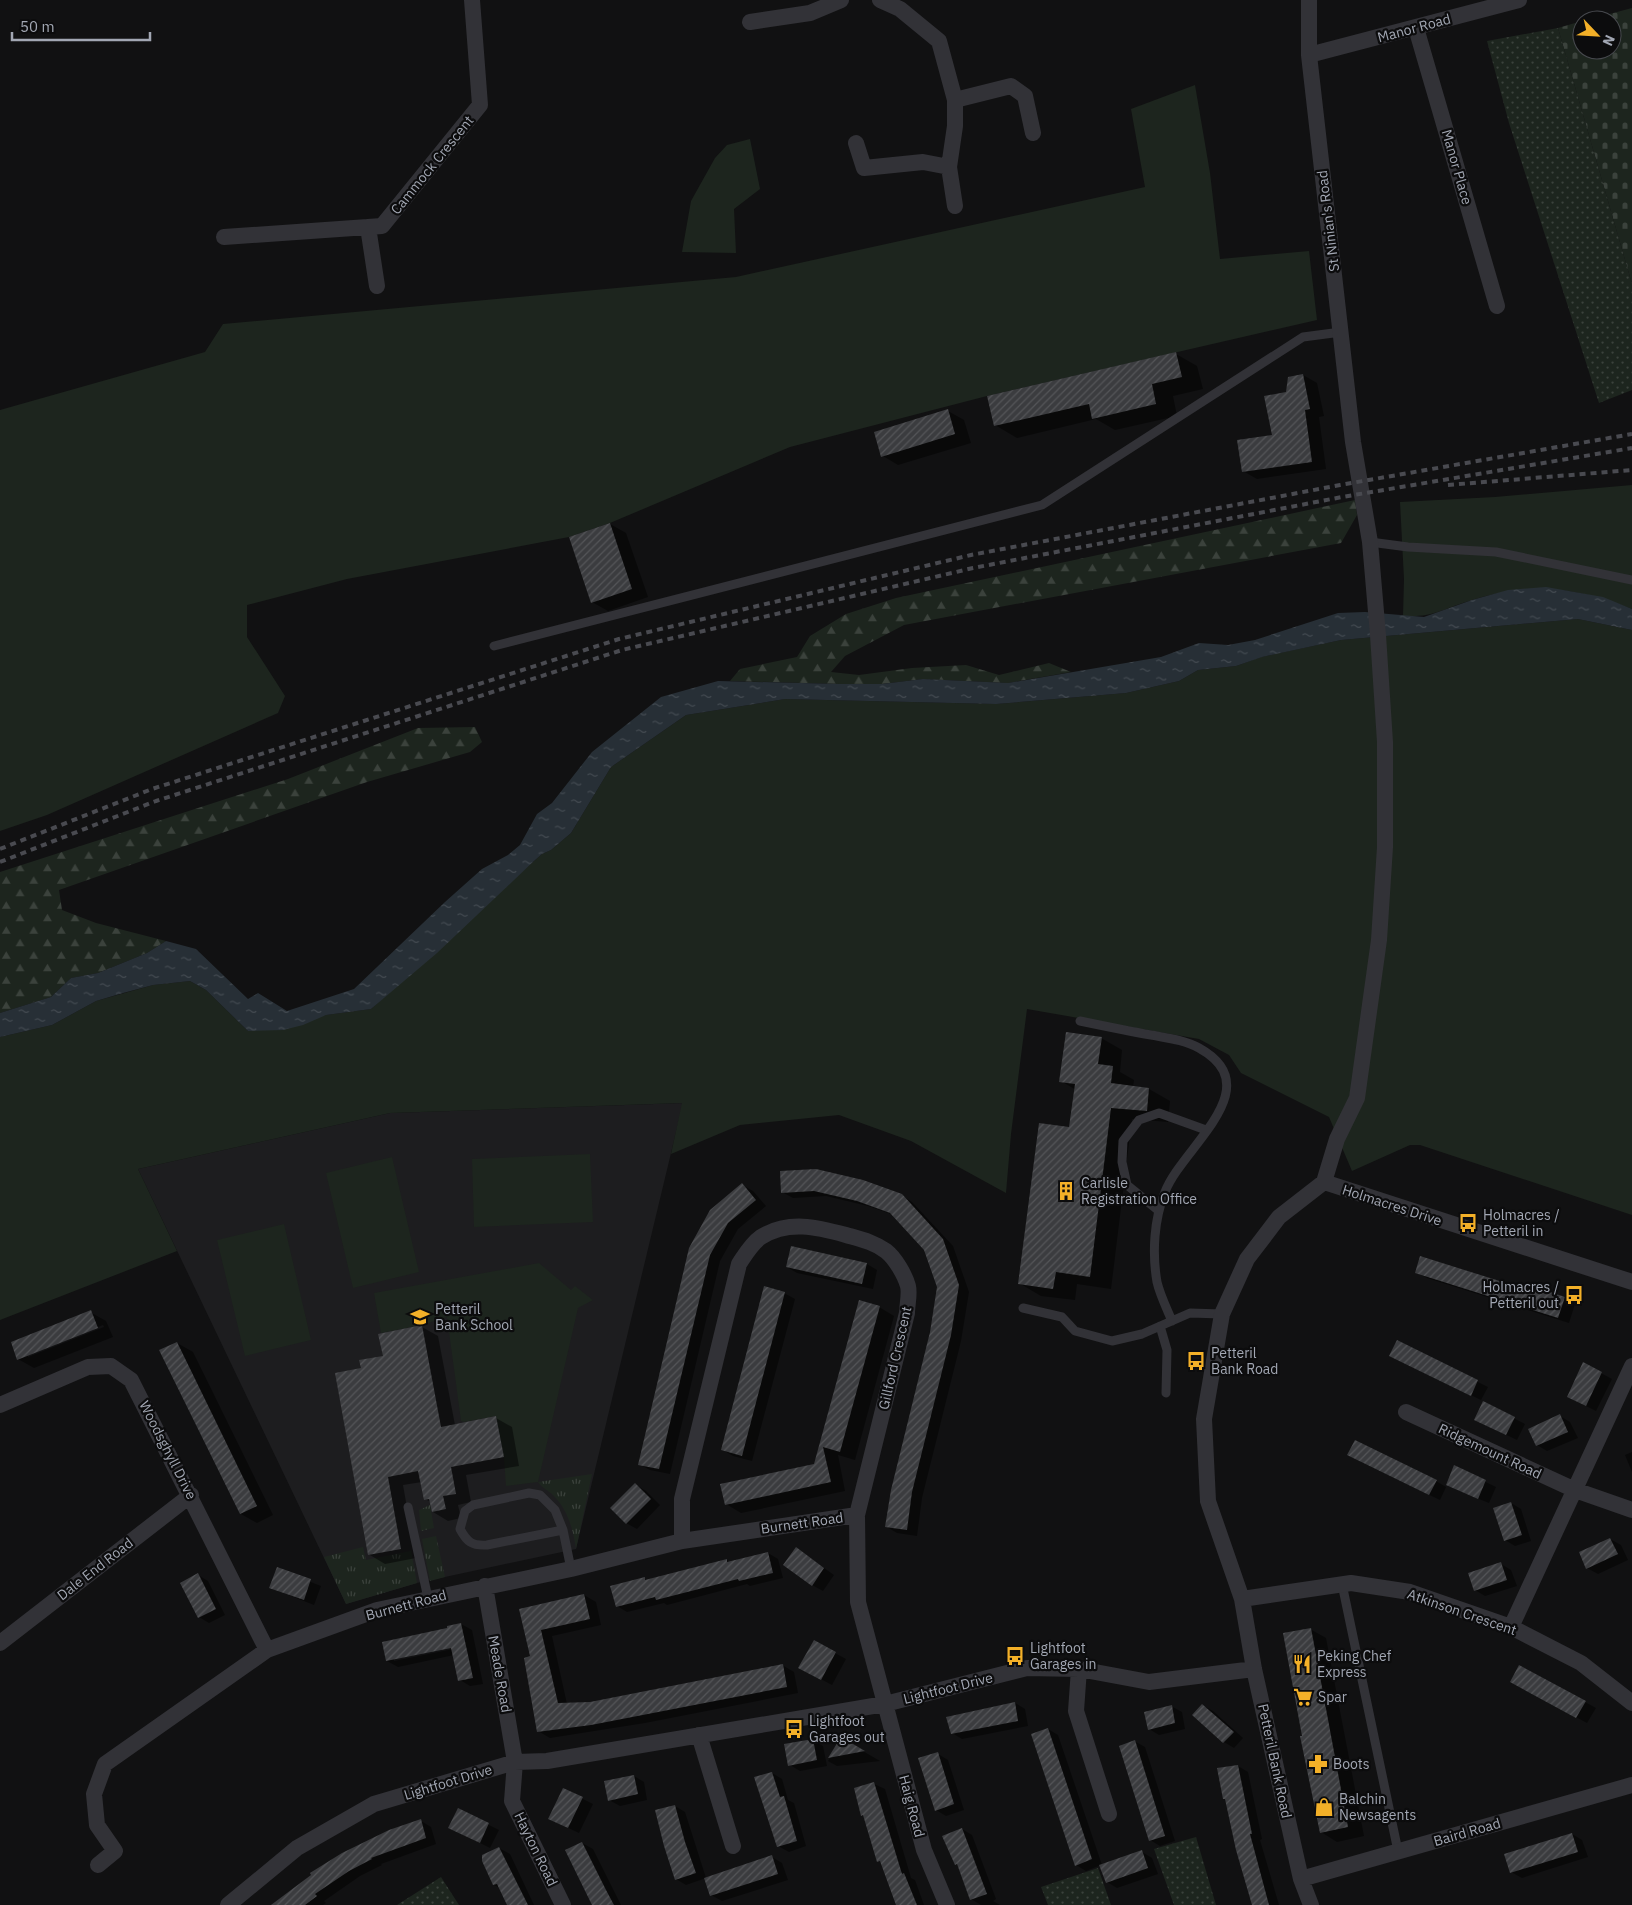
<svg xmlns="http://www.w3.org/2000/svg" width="1632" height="1905" font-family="'IBM Plex Sans',sans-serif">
<defs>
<pattern id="grass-tufts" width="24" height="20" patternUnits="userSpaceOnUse" patternTransform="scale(1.25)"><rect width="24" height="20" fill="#1d251e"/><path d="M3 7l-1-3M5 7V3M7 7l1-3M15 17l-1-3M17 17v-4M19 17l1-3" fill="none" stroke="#3b423c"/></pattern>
<pattern id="forest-firs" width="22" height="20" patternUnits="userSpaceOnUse" patternTransform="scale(1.25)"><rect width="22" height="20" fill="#1d251e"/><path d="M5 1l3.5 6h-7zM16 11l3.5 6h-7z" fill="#3b423c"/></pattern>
<pattern id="cemetery-stones" width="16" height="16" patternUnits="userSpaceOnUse" patternTransform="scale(1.25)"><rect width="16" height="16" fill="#1d251e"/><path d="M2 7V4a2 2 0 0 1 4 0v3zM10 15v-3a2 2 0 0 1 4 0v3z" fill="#3b423c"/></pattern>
<pattern id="garden-dots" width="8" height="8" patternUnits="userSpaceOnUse" patternTransform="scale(1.25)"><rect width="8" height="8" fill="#1d251e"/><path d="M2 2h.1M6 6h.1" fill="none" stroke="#3b423c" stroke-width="1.8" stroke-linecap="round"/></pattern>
<pattern id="water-ripples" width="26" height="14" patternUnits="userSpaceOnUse" patternTransform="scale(1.25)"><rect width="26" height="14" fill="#272f36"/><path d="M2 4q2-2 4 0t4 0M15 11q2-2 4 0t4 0" fill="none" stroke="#434a51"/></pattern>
<pattern id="building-hatch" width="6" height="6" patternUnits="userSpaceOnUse" patternTransform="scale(1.25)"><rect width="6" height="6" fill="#3b3c3f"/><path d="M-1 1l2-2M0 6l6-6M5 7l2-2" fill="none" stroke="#545558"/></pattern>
</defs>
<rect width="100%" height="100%" fill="#111112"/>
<path fill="#1d1d1f" d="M683,1103L576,1549L417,1583L346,1604L138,1169L390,1113Z"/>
<path fill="url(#grass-tufts)" d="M592,1474L576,1549C573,1529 568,1510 553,1495C548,1490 542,1488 538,1482Z
M430,1505L434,1528L421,1531L419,1510Z
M436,1536L445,1577L430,1581L422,1539Z
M363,1547L366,1560L411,1551L417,1583L346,1604L324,1557Z"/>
<path fill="url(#forest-firs)" d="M1355,500L1357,515L1341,543L904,625L845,656L831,672L859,675L912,668L966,665L999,675L1049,663L1071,672L1008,683L923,679L882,684H840L730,681L740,669L797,657L810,636L846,614L896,598Z
M475,727L482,742L470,752L367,782L59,890L62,910L96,923L166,941L147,953L98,973L71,978L51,997L0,1013V872L288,779L418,728Z"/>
<path fill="url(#cemetery-stones)" d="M1632,8V284L1558,28L1582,21V50H1612V20H1587Z"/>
<path fill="#1d251e" d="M1195,85L1210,173L1220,259L1309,251L1317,320L987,396L790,447L610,523L569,537L347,579L247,605V637L285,696L278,713L47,815L0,831V410L205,352L223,324L736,277L1145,187L1131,109Z
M750,139L760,189L734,209L736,253L682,252L691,201L715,158L727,145Z
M1632,485V609C1577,587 1529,582 1472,600C1445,608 1433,618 1403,616L1404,579L1400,502L1495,497Z
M1578,619L1632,630V1215L1420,1145H1410L1352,1171L1329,1117L1241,1073L1229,1055L1199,1039L1027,1009L1011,1134L1006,1193L911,1141L839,1115L740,1125L671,1154L682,1103L390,1113L138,1169L177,1251L0,1320V1037L52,1025L96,1001L153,985L190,981L206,990L248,1031L326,1015L371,1009L534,861L542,854L551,850L571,833L611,767L686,715L785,699L996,704L1126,693L1179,681L1198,670L1236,666L1261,657L1341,640Z
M590,1154L593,1222L474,1227L472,1159Z
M392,1157L419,1272L353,1288L326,1173Z
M284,1224L311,1340L245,1356L217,1240Z
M539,1263L571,1290L575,1286L593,1300L578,1308L538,1482L506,1486L504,1457L496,1416L464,1422L461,1421L447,1317L422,1325L381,1333L374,1293Z"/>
<path fill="url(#garden-dots)" d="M1558,28L1632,284V390L1599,403L1509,123L1487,41Z
M1196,1837L1216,1905H1174L1154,1849Z
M1098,1868L1111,1905H1048L1041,1887Z
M441,1877L459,1905H397Z"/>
<path fill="url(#water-ripples)" d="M1546,587L1603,597L1632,609V630L1578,619L1341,640L1262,657L1236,666L1198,670L1179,681L1126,693L996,704L785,699L686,715L611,767L571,833L551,850L542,854L534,861L437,953L371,1009L326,1015L303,1025L283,1030L248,1031L206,990L190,981L153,985L123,993L96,1001L52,1025L0,1037V1013L51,997L71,978L98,973L147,953L166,941L196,949L248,999L258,993L287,1011L354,989L445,902L482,869L508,855L520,845L537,814L552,803L592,752L661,697L718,681L840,684H882L923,679L1008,683L1161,657L1199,643L1228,645L1255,640L1338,613L1365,612L1424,617L1472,600L1508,590Z"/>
<path fill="#0007" fill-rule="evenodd" d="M1176,354L1197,366L1203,389L1173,396L1177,416L1115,430L1096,419L1017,438L995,425Z
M1303,375L1317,383L1324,416L1319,417L1326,469L1257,479L1243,471L1273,436L1287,393Z
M948,411L964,420L971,443L898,465L883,456Z
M610,524L626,533L648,597L608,611L592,602Z
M1101,1038L1122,1050L1120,1072L1134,1080L1133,1087L1149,1089L1170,1101L1168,1122L1132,1119L1111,1289L1077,1284L1075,1300L1041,1296L1019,1283L1070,1129L1076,1090L1061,1081Z
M815,1170L901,1195L912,1202L953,1246L969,1292L961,1341L922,1498L917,1536L897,1533L887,1527L924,1363L938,1287L925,1249L894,1215L868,1206L826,1196L793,1198L782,1192Z
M742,1185L753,1191L766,1206L738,1229L720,1261L670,1474L650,1470L639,1464L690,1249Z
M792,1248L867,1264L877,1270L873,1289L797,1273L787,1267Z
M1416,1272L1528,1291L1530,1287L1565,1298L1575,1304L1569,1323L1427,1278Z
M784,1293L795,1299L752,1461L733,1456L723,1450Z
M879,1307L894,1316L855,1460L838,1455L845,1491L741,1513L726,1504L815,1465Z
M90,1312L106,1321L113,1337L34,1368L18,1359ZM103,1325L104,1327L28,1357V1355Z
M422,1327L438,1336L455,1425L496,1418L512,1427L519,1466L466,1475L471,1502L458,1505L461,1518L448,1521L433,1512L431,1502L425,1499L422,1482L403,1485L416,1558L385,1564L370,1555L362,1369L384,1357Z
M1397,1342L1488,1387L1481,1400L1401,1361Z
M177,1343L193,1352L273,1515L257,1523L241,1514Z
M1584,1364L1612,1379L1596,1411L1578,1402Z
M1484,1403L1525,1424L1517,1440L1486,1425Z
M1560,1416L1570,1422L1578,1438L1547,1451L1537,1445Z
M1632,1452V1472L1625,1455Z
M1359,1461L1436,1481L1446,1487L1440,1500Z
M1454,1467L1496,1487L1489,1503L1457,1490Z
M636,1485L646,1491L660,1505L637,1529L626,1523Z
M1511,1503L1521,1509L1531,1541L1515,1546L1505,1540Z
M1610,1539L1621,1545L1628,1560L1598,1574L1587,1568Z
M797,1549L834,1575L823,1591L812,1585Z
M768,1553L778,1559L783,1578L750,1586L747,1584L667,1605L664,1603L627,1612L617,1606L645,1579L648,1581L727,1560L730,1562Z
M1501,1564L1511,1570L1517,1586L1485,1596L1475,1590Z
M277,1569L321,1586L314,1605L271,1588Z
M198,1575L208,1581L225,1615L209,1623L199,1617Z
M584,1595L596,1602L601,1625L552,1636L567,1704L590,1703L782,1665L794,1672L798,1693L645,1723L550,1738L538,1731L531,1657L520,1610Z
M461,1624L472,1630L483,1684L470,1686L460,1680L454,1655L398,1667L387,1661ZM457,1646L458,1648L394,1661V1658Z
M1310,1629L1326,1638L1364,1836L1337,1842L1321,1832L1303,1737Z
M814,1642L846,1659L832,1685L800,1668Z
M1519,1666L1596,1708L1587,1723L1522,1688Z
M1015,1703L1025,1709L1028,1726L962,1739L952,1733Z
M1202,1705L1213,1711L1243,1738L1234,1748L1224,1742Z
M1171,1706L1182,1712L1185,1729L1159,1735L1149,1729Z
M1048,1729L1058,1735L1102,1865L1142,1852L1152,1858L1158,1874L1117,1888L1107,1882L1101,1865L1086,1871L1076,1865Z
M842,1739L880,1761L837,1766L828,1761Z
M812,1740L823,1746L827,1766L800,1771L790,1765Z
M1134,1741L1145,1747L1175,1841L1160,1846L1150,1840Z
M938,1754L948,1760L964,1810L946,1816L936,1810Z
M1238,1766L1248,1772L1262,1839L1260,1840L1279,1905H1253Z
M772,1773L782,1779L788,1800L794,1803L806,1846L789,1852L778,1846Z
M634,1776L644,1782L647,1800L620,1806L609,1800Z
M874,1784L885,1789L911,1878L915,1880L924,1905H897L883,1864L879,1861L865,1816L862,1815Z
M563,1789L593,1804L579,1833L560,1824Z
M675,1806L685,1812L706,1878L772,1857L782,1863L788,1880L722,1901L711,1895L706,1878L686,1885L676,1879Z
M459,1810L499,1830L490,1848L460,1833Z
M421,1821L431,1827L436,1844L381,1864L382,1865L360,1876L324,1901L326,1903L323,1905H275Z
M962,1829L972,1835L996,1899L993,1901L1000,1905H981L971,1899L958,1866L956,1864Z
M1572,1834L1582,1840L1588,1857L1522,1878L1511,1872Z
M582,1843L593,1849L621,1905H594Z
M499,1848L510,1854L534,1905H508L500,1888L494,1885Z"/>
<path fill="url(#building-hatch)" d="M1176,352L1182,377L1152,384L1156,404L1092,419L1089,404L994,426L987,396Z
M1303,374L1310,409L1305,410L1312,462L1242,472L1237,440L1272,435L1264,396L1286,392L1288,377Z
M948,409L955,434L881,457L874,432Z
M610,523L632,589L591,603L569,537Z
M1066,1032L1102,1037L1098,1064L1113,1066L1111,1083L1149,1088L1147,1111L1111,1108L1090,1277L1056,1272L1053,1289L1018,1284L1039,1123L1069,1127L1075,1084L1059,1082Z
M816,1169L863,1180L902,1194L943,1239L959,1285L951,1335L912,1492L907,1530L885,1527L891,1490L930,1332L937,1287L924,1250L890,1213L857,1201L814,1191L781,1193L780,1171Z
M742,1183L756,1200L728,1223L710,1255L659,1469L638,1465L689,1248L710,1210Z
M791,1246L867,1263L862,1284L786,1267Z
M1420,1256L1528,1290L1529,1285L1565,1297L1558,1318L1415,1273Z
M764,1286L785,1292L742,1456L721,1450Z
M859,1300L880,1306L840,1452L823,1447L831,1482L725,1505L720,1484L814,1464Z
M91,1310L98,1328L17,1360L11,1342Z
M422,1325L441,1427L496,1416L504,1457L451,1467L456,1494L443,1496L446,1509L432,1512L429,1499L424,1500L418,1471L388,1477L401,1549L368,1555L335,1373L361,1368L359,1360L383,1356L378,1334Z
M1397,1340L1478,1380L1471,1396L1389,1356Z
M177,1342L257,1506L240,1514L159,1350Z
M1583,1362L1602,1372L1586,1406L1567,1397Z
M1483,1401L1515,1417L1506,1435L1474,1420Z
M1560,1414L1568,1432L1536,1446L1528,1429Z
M1355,1440L1437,1480L1429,1495L1347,1455Z
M1454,1465L1486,1480L1478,1499L1446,1485Z
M635,1483L651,1499L626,1524L610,1508Z
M1511,1502L1522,1535L1504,1541L1493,1508Z
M1610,1538L1618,1554L1586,1569L1579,1552Z
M796,1547L824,1568L812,1586L783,1565Z
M768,1552L773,1573L739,1581L738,1579L656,1600L655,1597L616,1607L610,1586L645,1577V1580L727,1559V1562Z
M1501,1562L1507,1580L1474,1591L1468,1573Z
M277,1567L311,1579L304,1600L269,1588Z
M198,1573L216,1609L198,1618L180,1583Z
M584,1594L590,1619L541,1630L558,1703L590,1702L783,1664L787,1687L591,1725L537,1732L524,1658L530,1656L519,1609Z
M461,1623L473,1678L458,1681L451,1648L386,1661L382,1642L447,1628V1626Z
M1311,1628L1348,1827L1320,1833L1300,1736H1302L1283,1633Z
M814,1640L836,1652L821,1680L798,1668Z
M1519,1665L1586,1701L1576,1718L1510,1682Z
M1015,1702L1018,1721L951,1734L946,1717Z
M1202,1704L1234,1732L1223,1743L1192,1715Z
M1172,1705L1175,1723L1148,1730L1144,1712Z
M1048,1728L1092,1859L1075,1866L1031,1734Z
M841,1737L865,1751L828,1758Z
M813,1739L817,1760L788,1766L784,1744Z
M1135,1740L1165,1836L1149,1841L1119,1746Z
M938,1752L954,1804L935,1811L918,1758Z
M1238,1765L1252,1834H1250L1269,1905H1252L1236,1850L1225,1799H1223L1217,1768Z
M772,1772L780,1797L784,1796L797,1841L777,1847L754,1777Z
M634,1775L638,1794L608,1801L604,1781Z
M874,1782L902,1874L904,1873L917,1905H896L880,1861L877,1862L863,1815L861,1816L854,1788Z
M563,1788L583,1797L568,1828L548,1819Z
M675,1805L685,1842L696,1873L675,1880L664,1846L655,1810Z
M458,1808L489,1823L480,1843L448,1828Z
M421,1819L426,1838L371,1858L372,1859L349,1871L315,1894L317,1896L305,1905H271L311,1875L310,1873L342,1853L389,1830Z
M962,1828L987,1894L970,1900L957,1864L955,1865L942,1836Z
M1572,1833L1578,1852L1510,1873L1504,1854Z
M582,1842L606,1890L614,1905H592L565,1850Z
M499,1847L528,1905H507L497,1884L493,1885L482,1861V1855Z
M1142,1850L1148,1868L1106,1883L1099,1865Z
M772,1855L778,1874L710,1896L704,1878Z"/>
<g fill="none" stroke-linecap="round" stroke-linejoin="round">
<path stroke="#323237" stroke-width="9" d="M1370,542L1408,547L1496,552L1632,580
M494,646L1042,505L1303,337L1341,332
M1080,1021C1104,1026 1128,1031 1151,1035C1167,1038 1185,1040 1199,1048C1271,1088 1182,1147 1165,1192C1154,1219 1152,1253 1157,1282C1160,1295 1167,1309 1172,1321
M1159,1211L1127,1185L1122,1162L1123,1141L1139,1120L1159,1113L1206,1130
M1023,1308L1062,1317L1075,1331L1112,1341L1142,1334L1190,1313L1222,1314
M1160,1326L1167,1350L1166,1393
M408,1507L428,1598
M563,1530L487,1545C472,1546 467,1542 460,1529L465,1511L473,1505L529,1493L540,1495L555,1510L563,1530L571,1569
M1342,1584L1398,1851"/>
<path stroke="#323237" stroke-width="16" d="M880,0L900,9L939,41L955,100V126L949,167L955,206
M1309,0V55L1353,442L1370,542L1378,635L1385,742V847L1379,940L1357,1098L1337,1139L1324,1182L1279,1217L1247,1259L1222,1314L1204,1419L1208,1501L1242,1599L1254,1669L1301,1879L1311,1905
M750,22L810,13L841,0
M1416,28L1497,306
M1309,55L1519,0
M955,100L1011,86L1025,96L1033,133
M856,143L864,168L923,162L949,167
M368,227L377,286
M224,237L382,226L480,105L472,0
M1324,1182L1632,1282
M0,1405L88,1367L111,1366L131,1380L267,1650
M1406,1412L1575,1490L1632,1510
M682,1541V1499L739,1264C745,1255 751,1244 761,1237C788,1220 817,1227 846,1235C860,1239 874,1242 886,1251C895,1258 905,1275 908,1286C910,1294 907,1305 907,1313L857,1515L858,1602L924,1850L947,1905
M485,1586L515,1762L512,1801L563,1905
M1242,1599L1351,1583L1410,1592L1511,1627L1581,1663L1632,1703
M1511,1627L1632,1366
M0,1643L191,1495
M1079,1669L1076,1711L1109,1814
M699,1735L733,1846
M98,1865L115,1851L97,1825L94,1794L105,1764L267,1650L377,1610L571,1569L682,1541L857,1515
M1301,1879L1632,1785
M228,1905L297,1848L374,1804L515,1762L547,1761L885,1704L1027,1668L1079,1669L1149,1682L1254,1669"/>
<path stroke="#494a50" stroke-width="4" stroke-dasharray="6 5" stroke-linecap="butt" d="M1448,485L1632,470
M0,849L152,789L619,639L971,555L1340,485L1632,434
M0,862L156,801L622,650L973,568L1342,497L1632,448"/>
</g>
<defs>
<g id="building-bare" transform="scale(1.5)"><path d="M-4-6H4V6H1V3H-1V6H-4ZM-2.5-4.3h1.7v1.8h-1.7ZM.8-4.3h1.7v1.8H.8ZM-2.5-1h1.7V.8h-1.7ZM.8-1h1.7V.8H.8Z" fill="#f3b028" stroke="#0c0c0d" stroke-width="2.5" paint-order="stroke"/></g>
<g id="bus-bare" transform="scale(1.5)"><path d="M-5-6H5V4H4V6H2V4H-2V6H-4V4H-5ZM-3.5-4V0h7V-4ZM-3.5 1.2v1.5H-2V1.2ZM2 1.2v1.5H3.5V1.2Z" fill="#f3b028" stroke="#0c0c0d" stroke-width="2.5" paint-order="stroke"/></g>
<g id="school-bare" transform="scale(1.5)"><path d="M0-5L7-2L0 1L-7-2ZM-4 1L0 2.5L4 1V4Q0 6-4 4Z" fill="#f3b028" stroke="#0c0c0d" stroke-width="2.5" paint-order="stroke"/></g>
<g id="restaurant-bare" transform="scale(1.5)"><path d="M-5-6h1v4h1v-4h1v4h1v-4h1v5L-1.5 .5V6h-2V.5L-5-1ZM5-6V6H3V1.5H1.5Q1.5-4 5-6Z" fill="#f3b028" stroke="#0c0c0d" stroke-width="2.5" paint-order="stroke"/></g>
<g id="supermarket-bare" transform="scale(1.5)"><path d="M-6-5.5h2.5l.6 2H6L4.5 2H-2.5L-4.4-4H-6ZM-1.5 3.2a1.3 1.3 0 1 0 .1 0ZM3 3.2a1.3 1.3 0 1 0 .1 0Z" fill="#f3b028" stroke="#0c0c0d" stroke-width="2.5" paint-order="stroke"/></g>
<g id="pharmacy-bare" transform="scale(1.5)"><path d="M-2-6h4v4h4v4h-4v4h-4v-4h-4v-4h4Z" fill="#f3b028" stroke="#0c0c0d" stroke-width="2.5" paint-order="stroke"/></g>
<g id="shop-bare" transform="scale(1.5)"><path d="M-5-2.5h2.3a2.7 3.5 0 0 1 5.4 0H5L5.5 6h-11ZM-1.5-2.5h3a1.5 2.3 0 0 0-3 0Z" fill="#f3b028" stroke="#0c0c0d" stroke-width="2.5" paint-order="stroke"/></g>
</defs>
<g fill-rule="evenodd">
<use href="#building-bare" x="1066" y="1191"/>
<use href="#bus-bare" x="1468" y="1223"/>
<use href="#bus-bare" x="1574" y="1295"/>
<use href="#school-bare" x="420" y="1317"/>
<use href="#bus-bare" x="1196" y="1361"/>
<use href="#bus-bare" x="1015" y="1656"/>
<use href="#restaurant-bare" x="1302" y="1664"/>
<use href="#supermarket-bare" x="1303" y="1697"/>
<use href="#bus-bare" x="794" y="1729"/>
<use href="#pharmacy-bare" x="1318" y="1764"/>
<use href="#shop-bare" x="1324" y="1807"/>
</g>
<g text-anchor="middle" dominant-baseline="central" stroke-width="4.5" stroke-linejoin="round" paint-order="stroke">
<g font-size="14" fill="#a2a7b3" stroke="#0c0c0d">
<text transform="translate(1414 28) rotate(-15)">Manor Road</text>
<text transform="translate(432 165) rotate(-51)">Cammock Crescent</text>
<text transform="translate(1457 167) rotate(74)">Manor Place</text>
<text transform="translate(1328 221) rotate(-97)">St Ninian's Road</text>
<text transform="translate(1392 1205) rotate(18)">Holmacres Drive</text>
<text transform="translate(895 1358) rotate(-77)">Gillford Crescent</text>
<text transform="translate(168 1450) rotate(63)">Woodsghyll Drive</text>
<text transform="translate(1490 1451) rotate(25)">Ridgemount Road</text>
<text transform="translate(802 1523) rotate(-8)">Burnett Road</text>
<text transform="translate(95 1569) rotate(-38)">Dale End Road</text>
<text transform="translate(406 1605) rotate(-15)">Burnett Road</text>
<text transform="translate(1462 1612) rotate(19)">Atkinson Crescent</text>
<text transform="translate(500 1674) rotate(80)">Meade Road</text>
<text transform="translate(948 1688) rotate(-14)">Lightfoot Drive</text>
<text transform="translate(1275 1761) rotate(78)">Petteril Bank Road</text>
<text transform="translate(448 1782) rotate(-17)">Lightfoot Drive</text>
<text transform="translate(912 1806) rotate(75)">Haig Road</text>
<text transform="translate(1467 1832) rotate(-16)">Baird Road</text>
<text transform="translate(536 1849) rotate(64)">Hayton Road</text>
</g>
<g font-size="14" fill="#a2a7b3" stroke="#0c0c0d" text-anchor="start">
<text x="1081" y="1183">Carlisle<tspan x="1081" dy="16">Registration Office</tspan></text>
<text x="1483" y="1215">Holmacres /<tspan x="1483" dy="16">Petteril in</tspan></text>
<text x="1559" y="1287" text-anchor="end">Holmacres /<tspan x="1559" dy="16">Petteril out</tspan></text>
<text x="435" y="1309">Petteril<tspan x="435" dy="16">Bank School</tspan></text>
<text x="1211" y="1353">Petteril<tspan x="1211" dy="16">Bank Road</tspan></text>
<text x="1030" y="1648">Lightfoot<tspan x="1030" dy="16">Garages in</tspan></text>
<text x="1317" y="1656">Peking Chef<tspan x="1317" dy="16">Express</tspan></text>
<text x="1318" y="1697">Spar</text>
<text x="809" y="1721">Lightfoot<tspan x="809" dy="16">Garages out</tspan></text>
<text x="1333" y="1764">Boots</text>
<text x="1339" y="1799">Balchin<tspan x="1339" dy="16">Newsagents</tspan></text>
</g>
</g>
<g transform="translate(1597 35) rotate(115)"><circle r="24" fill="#0c0c0d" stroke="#484a4f"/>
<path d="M0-4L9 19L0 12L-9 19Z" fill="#f3b028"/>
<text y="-8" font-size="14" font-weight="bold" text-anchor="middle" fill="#a2a7b3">N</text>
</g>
<path d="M12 32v8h138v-8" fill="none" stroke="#a2a7b3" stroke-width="2.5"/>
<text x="20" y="32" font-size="15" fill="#a2a7b3" stroke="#0c0c0d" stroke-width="4" paint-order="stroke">50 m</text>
</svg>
